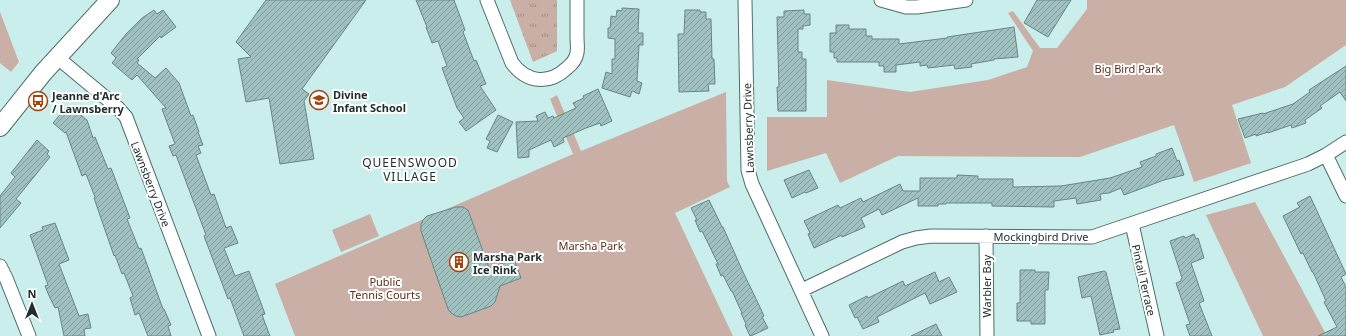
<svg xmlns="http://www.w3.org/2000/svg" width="1346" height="336" font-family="'Noto Sans',sans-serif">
<defs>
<pattern id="grass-tufts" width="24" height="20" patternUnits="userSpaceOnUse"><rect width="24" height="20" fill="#c9afa5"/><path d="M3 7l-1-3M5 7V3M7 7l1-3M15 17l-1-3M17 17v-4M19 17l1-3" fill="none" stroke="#a38f87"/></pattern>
<pattern id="building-hatch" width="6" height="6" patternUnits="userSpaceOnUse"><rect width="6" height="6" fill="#9fc1bf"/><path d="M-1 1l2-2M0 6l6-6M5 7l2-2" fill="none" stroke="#819d9c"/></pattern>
</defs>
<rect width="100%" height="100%" fill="#caeeeb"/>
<path fill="url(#grass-tufts)" d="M510,0H557V51L533,62Z"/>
<path fill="#c9afa5" d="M1087,0H1346V45L1285,87L1232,105L1251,163L1194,182L1174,125L1080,157L898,156L840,183L826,153L767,171V117H827V80L910,92L988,80L1027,67L1033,51L1008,13L1013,11L1040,48H1057L1087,9Z
M0,12L19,62L11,72L0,63Z
M726,92L727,181L730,187L675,213L733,336H295L275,284L573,154L550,99L557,95L581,151Z
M1255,202L1327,336H1263L1206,215Z
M370,214L379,236L341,252L332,230Z"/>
<path fill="url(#building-hatch)" stroke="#668785" d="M266,0H366L302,89L309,94L304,101L314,159L280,164L269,98L246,102L238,59L251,57L236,42Z
M416,0H454L465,30L463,32L474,61L476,60L486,84L480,86L496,110L466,131L459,122L464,118L457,108L442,68L447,66L438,41L432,43L426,27H427Z
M1037,0H1071L1048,37L1024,23Z
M622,8L639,9L638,33H643V45H639L637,81L642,83L639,94L632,91L630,97L602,88L606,72L612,74V59H615V39L608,38V28H610L611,16L616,17L617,10L622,11Z
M154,10L157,14L163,10L176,27L161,38L160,36L137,59L139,60L137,63L155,78L166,68L179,83L191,116L193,115L199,132H198L203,145L198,146L201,153L196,155L211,195L214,194L226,228L231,226L238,243L224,248L235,276L249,271L265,314L262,315L270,336H244L230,298L228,299L204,236L206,235L176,155L173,156L169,146L175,144L162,109L166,108L137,75L132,80L112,63L116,58L111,53L126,34L142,18Z
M685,10H700V12H706V19H711L712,59H714L715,84H708L709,91L679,92L678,34H684Z
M804,10V14H810V25L803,26V29H798V52H802V59H806V111H778L777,87H779L777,17H784V11Z
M836,25H849V29H866V36H872V39H899V44L947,38V37L1014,27L1018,57L994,59V60L971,64L972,67L955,69L954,65L928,68L927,65L920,66V62L896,65V72H884V66H879V62H837V58H834V52H830V33H836Z
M1346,66V101L1340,92L1320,106L1322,108L1305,120L1306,123L1292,128L1291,125L1268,133V132L1256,136V134L1245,138L1238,119L1263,113V114L1293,104L1310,92L1309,90Z
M598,89L612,121L601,126L600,123L586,128L563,138L564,142L554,147L551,140L529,150V157L518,158L516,122L538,121L536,116L545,112L548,118L553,116L554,118L576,108L573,103L584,98L583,96Z
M68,105L87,120L93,138L95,137L108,169L111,168L130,218L127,219L139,249L141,248L163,309H164L171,325L168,326L171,336H148L139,313L135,315L130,298L133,296L124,273L122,274L115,255L114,256L94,198L95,197L86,174L82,176L66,132L65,133L53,123Z
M498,115L513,122L497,152L487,148L490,141L486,139Z
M37,140L49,151L47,154L50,157L16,199L21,203L0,228V196L15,177L11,173Z
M1172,148L1177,161L1179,160L1184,175L1164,180L1124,195L1121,188L1109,193L1100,194L1101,200L1077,204L1076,198L1054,201V207L992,206V203H946V204H938V206H918V198L882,215L879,209L861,218L865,227L842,237V235L814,248L808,234L810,233L804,221L838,205L840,208L861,198L863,202L900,184L903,191H920V178H957V175L978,176V179H1013V187L1061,186L1110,178L1142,167L1140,162L1156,156V154Z
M809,170L818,188L806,193L805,192L792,198L784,180Z
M1310,196L1346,274L1341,277L1346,287V336H1318L1337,327L1324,302L1326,301L1313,272H1312L1303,253L1301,254L1283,216L1300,207L1297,203Z
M709,200L722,227H723L743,272L759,305L764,316L762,317L768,328L751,336H750L745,325L746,324L741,313H742L732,291H731L723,275L721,276L716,264H718L708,243L702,231L700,232L695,220H697L691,208Z
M456,207H463L468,210L489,268L514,259L521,278L500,286L495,302L491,306L461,317L456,316L451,313L448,309L421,231V225L423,220L427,216Z
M55,223L69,260L59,264L79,316L88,314L91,328L84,329L85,336H64L58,307L55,308L50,298L45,286L48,285L30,235L43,230L42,227Z
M1194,234L1196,239L1198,238L1204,258L1191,263L1204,301L1199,303L1212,336H1190L1186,325L1190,324L1176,283L1181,281V279L1182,278L1170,241L1184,236L1185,238Z
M1020,270H1035V272H1049L1048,290H1045V324H1031V321H1017V303H1020Z
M1104,271L1106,272L1120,329L1113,330L1114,332L1100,335L1091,296L1082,298L1078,277Z
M935,272L939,282L949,277L957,292L930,304L925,293L877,317L879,322L863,329L857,317L855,318L849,305L867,296L868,298L903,281L905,286Z
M936,324L942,336H911Z"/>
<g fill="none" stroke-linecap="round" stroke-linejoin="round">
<g stroke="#4e6e6d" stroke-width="15">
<path id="street" d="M487,0L512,63C527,83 549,85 567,68C572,64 576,59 577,53C578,48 577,42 577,37C577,25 577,12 577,0
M745,0L748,170L752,184L822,336
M881,0L906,7H917L966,0
M58,58L118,108L126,117L209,336
M1326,155L1346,196
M1132,224L1157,336
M986,236L987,336
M0,266L6,278L29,336
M802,290L902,242L916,238L931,236L1092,237L1308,164L1326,155L1346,142"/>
</g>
<g stroke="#4e6e6d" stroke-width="20">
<path id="secondary" d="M0,127L43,73L110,0"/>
</g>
<use href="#street" stroke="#fff" stroke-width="13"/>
<use href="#secondary" stroke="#fff" stroke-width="18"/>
</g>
<defs>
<g id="school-ring" transform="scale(1)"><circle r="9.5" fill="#fff" stroke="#a54209" stroke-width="1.5"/><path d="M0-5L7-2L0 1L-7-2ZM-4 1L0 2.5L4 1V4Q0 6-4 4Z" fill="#a54209"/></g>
<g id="bus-ring" transform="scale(1)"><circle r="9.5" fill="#fff" stroke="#a54209" stroke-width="1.5"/><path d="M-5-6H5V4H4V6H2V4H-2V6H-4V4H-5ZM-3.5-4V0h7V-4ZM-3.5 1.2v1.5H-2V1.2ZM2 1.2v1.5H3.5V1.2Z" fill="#a54209"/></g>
<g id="building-ring" transform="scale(1)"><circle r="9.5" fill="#fff" stroke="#a54209" stroke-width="1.5"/><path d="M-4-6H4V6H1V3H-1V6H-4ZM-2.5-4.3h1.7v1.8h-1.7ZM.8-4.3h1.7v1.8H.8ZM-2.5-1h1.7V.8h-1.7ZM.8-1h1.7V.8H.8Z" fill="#a54209"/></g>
</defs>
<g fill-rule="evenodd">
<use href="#school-ring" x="319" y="100"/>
<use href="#bus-ring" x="38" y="101"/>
<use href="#building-ring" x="459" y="262"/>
</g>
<g text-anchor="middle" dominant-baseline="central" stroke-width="4" stroke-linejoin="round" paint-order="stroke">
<g font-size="11" fill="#5e2c15" stroke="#fff">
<text x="1128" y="68">Big Bird Park</text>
<text x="591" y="245">Marsha Park</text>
<text x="385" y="281">Public<tspan x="385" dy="13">Tennis Courts</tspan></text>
</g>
<g font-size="11" font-weight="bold" fill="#212e2e" stroke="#fff" text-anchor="start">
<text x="333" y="94">Divine<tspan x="333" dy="13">Infant School</tspan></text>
<text x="52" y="95">Jeanne d'Arc<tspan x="52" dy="13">/ Lawnsberry</tspan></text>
<text x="473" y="256">Marsha Park<tspan x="473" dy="13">Ice Rink</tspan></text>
</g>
<g font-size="11" fill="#212e2e" stroke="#fff">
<text transform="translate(748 128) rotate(-92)">Lawnsberry Drive</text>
<text transform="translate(151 184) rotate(69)">Lawnsberry Drive</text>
<text x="1041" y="236">Mockingbird Drive</text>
<text transform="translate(1144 280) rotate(77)">Pintail Terrace</text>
<text transform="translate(986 286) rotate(-90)">Warbler Bay</text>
</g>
<g font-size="12" letter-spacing="1" fill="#212e2e" stroke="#fff">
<text x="410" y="162">QUEENSWOOD<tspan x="410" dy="14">VILLAGE</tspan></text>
</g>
</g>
<g transform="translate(32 304)" stroke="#ffffff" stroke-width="3" paint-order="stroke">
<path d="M0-3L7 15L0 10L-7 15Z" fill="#212e2e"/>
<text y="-6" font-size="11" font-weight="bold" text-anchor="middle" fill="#212e2e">N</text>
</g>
</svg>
